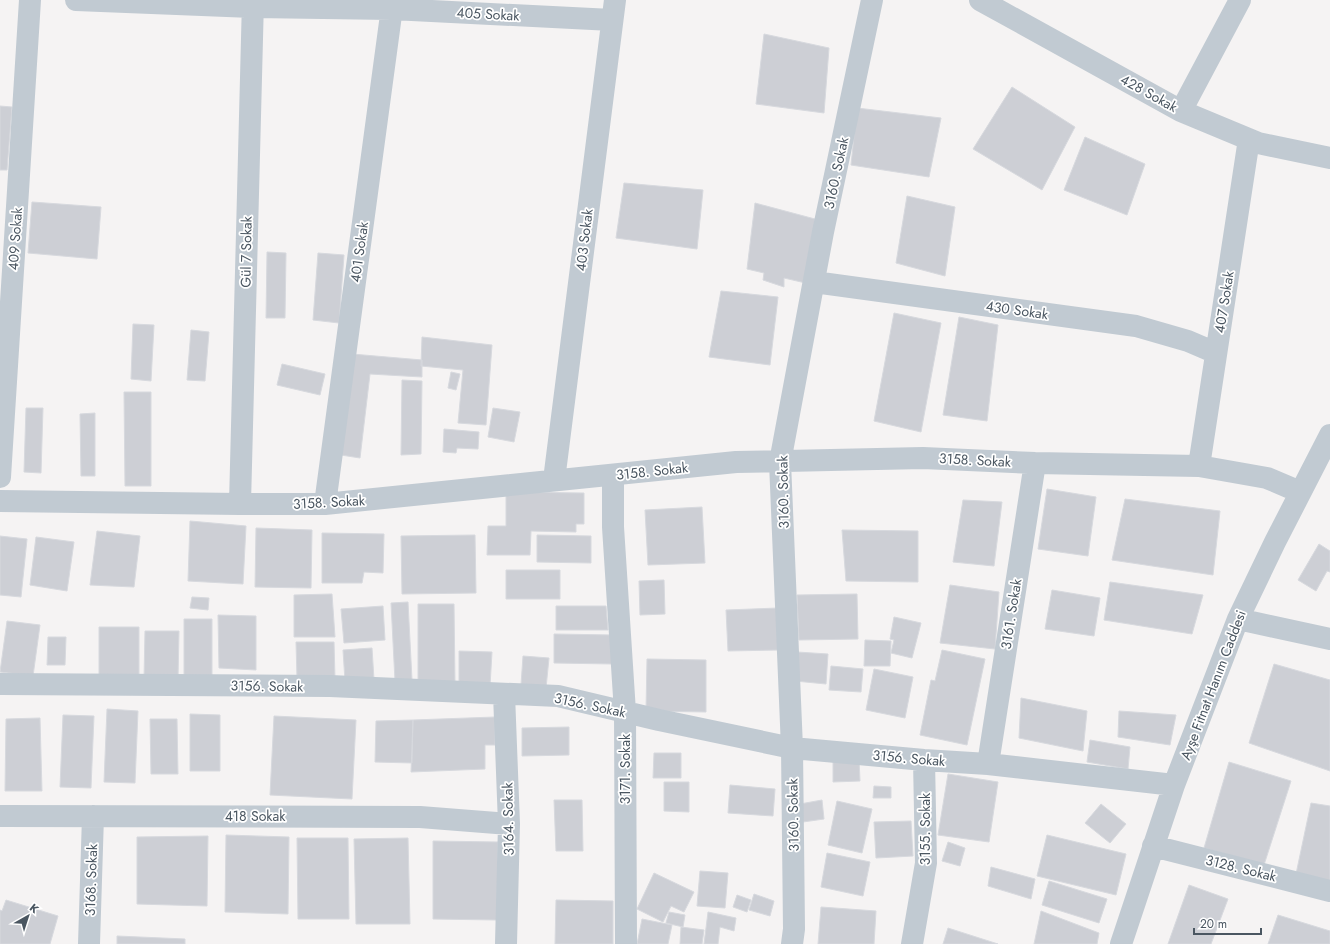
<svg xmlns="http://www.w3.org/2000/svg" width="1330" height="944" font-family="Jost,sans-serif">
<rect width="100%" height="100%" fill="#f5f3f3"/>
<path fill="#cdcfd5" stroke="#d7d9de" d="M764,34L829,48L824,113L756,104Z
M1012,87L1075,127L1042,190L973,149Z
M0,106L12,107L7,170H0Z
M857,108L941,118L929,177L851,165Z
M1085,137L1145,164L1127,215L1064,190Z
M624,183L703,190L697,249L616,238Z
M907,196L955,207L945,276L896,263Z
M32,202L101,207L97,259L28,253Z
M755,203L815,219L810,284L784,278V287L763,280L764,273L747,269Z
M267,252L286,253L285,318H266Z
M318,253L344,255L339,323L313,320Z
M721,291L778,297L770,365L709,357Z
M894,313L941,323L921,432L874,421Z
M959,317L998,325L987,421L943,415Z
M133,324L154,325L151,381L131,379Z
M191,330L209,332L205,381L187,380Z
M422,337L492,345L486,425L458,423L463,370L421,366Z
M352,354L422,360V377L370,374L360,458L341,455Z
M282,364L325,374L320,395L277,385Z
M451,372L460,374L456,390L448,388Z
M402,380L422,381L421,454L401,455Z
M124,392H151V486H125Z
M26,408H43L41,473L24,472Z
M493,408L520,412L514,442L488,437Z
M95,413V476H81L80,414Z
M444,429L479,432L478,449L457,448L456,453L443,452Z
M1047,489L1096,497L1088,556L1038,549Z
M506,492L584,493V524H576V532L531,531L530,555H487L488,526H506Z
M1125,499L1220,511L1213,575L1112,560Z
M963,500L1002,502L994,566L953,562Z
M702,507L705,563L648,565L645,510Z
M190,521L246,526L243,584L188,581Z
M256,528L312,530L311,588L255,587Z
M842,530L918,531V582L846,581Z
M97,531L140,536L134,587L90,585Z
M322,533L384,534L383,573L364,572L362,583H322Z
M475,535L476,593L402,594L401,536Z
M537,535L591,536V563L537,562Z
M0,536L27,539L21,597L0,595Z
M36,537L74,542L67,591L30,585Z
M1319,544L1330,551V572L1327,571L1316,591L1298,580Z
M506,570H560V599H506Z
M664,580L665,614L640,615L639,581Z
M1110,582L1203,595L1192,634L1104,620Z
M950,585L999,592L995,649L940,643Z
M1052,590L1100,598L1094,636L1045,629Z
M332,594L335,637H294V595Z
M857,594L858,639L799,640L797,595Z
M192,597L209,598L208,610L190,608Z
M408,602L412,680L395,681L391,603Z
M418,604H454L455,685L418,684Z
M383,606L385,640L344,643L341,609Z
M556,606H606L608,630H556Z
M778,608L779,650L728,651L726,610Z
M218,615L256,616V670L219,668Z
M894,617L921,623L912,658L891,653L894,640L890,639Z
M184,619H212V681L184,680Z
M7,621L40,625L33,676L0,672Z
M99,627H139V677H99Z
M145,631H179L178,679H144Z
M554,634L613,635V664L554,663Z
M48,637H66L65,665H47Z
M865,640L891,641L890,666H864Z
M296,642H334L335,679L297,678Z
M372,648L374,680L345,681L343,650Z
M942,650L985,659L967,745L920,735L931,680L935,681Z
M459,651L492,652L490,686L459,685Z
M797,652L828,654L826,684L795,681Z
M523,656L549,658L546,688L521,685Z
M647,659L706,660V712L646,711Z
M1274,664L1330,680V771L1249,743Z
M831,666L863,669L861,692L829,690Z
M874,669L913,677L905,718L866,710Z
M1021,698L1087,711L1083,751L1019,738Z
M107,709L138,711L135,783L104,782Z
M1119,711L1176,715L1170,745L1118,737Z
M190,714L220,715V771H190Z
M63,715L94,716L91,788L60,787Z
M274,716L356,720L352,799L270,795Z
M495,717V745H485V769L411,772L413,720Z
M40,718L42,791H5L6,719Z
M150,719H177L178,774H151Z
M413,720L412,763L375,762L376,721Z
M569,727V755L522,756V728Z
M1090,740L1130,747L1128,769L1087,762Z
M654,753H681V778H653Z
M833,758H859L860,781L833,782Z
M1229,762L1291,781L1264,865L1204,848Z
M948,774L998,782L989,842L938,835Z
M664,782H689V812L664,811Z
M730,785L775,789L773,816L728,813Z
M874,786L891,787V798H873Z
M554,800H582L583,851H556Z
M822,800L824,819L803,822L800,804Z
M837,801L872,809L862,853L828,845Z
M1311,803L1330,806V882L1296,874Z
M1101,804L1126,824L1110,843L1085,823Z
M911,821L913,856L876,858L874,822Z
M226,835L289,837L288,914L225,912Z
M1047,835L1126,854L1116,895L1037,876Z
M208,836L207,906L137,904V837Z
M297,838H348L349,919H298Z
M408,838L410,924H356L354,839Z
M433,841L498,842L497,920L433,919Z
M948,842L965,848L960,866L942,861Z
M827,853L870,862L863,896L821,887Z
M991,867L1035,879L1031,899L988,886Z
M700,871L728,873L725,908L697,906Z
M654,873L694,892L684,912L671,906L663,922L637,909Z
M1049,881L1107,899L1099,923L1042,905Z
M1189,885L1228,899L1211,944H1168Z
M754,894L774,901L770,916L749,910Z
M737,895L751,900L747,912L733,907Z
M6,900L58,916L50,944H0V910L2,911Z
M556,900L613,901V944H555Z
M821,907L876,911L874,944H818Z
M1041,911L1099,933L1097,944H1034Z
M669,912L685,915L683,927L666,923Z
M708,912L736,918L734,931L720,927L718,944H704Z
M1278,915L1330,931V944H1268Z
M642,919L672,925L668,944H637Z
M681,927L704,930L702,944H680Z
M948,928L998,944H943Z
M117,936L185,939V944H117Z"/>
<g fill="none" stroke-linecap="round" stroke-linejoin="round">
<path stroke="#c1cad2" stroke-width="22" d="M76,0L252,7L392,9L612,20
M980,0L1181,111L1258,143L1330,158
M1181,111L1240,0
M814,282L1136,326L1188,341L1216,353
M1199,466L1249,139
M613,475V527L625,712L626,944
M0,477L30,0
M554,480L615,0
M0,501L240,504H325L736,462L923,458L1035,463L1199,466L1267,478L1300,492
M240,504L253,0
M325,504L393,0
M1238,619L1330,639
M0,684L330,686L558,696L659,720L792,748L924,760L988,764L1174,785
M504,694L509,824L506,944
M988,764L1035,463
M0,816L420,817L509,824
M1153,846L1330,891
M89,944L93,816
M792,944L794,929L792,748L780,462L823,232L872,0
M912,944L926,863L924,760
M1121,944L1174,785L1238,619L1275,542L1330,435"/>
</g>
<g text-anchor="middle" dominant-baseline="central" stroke-width="3.5" stroke-linejoin="round" paint-order="stroke">
<g font-size="14" fill="#4a5661" stroke="#fff">
<text transform="translate(488 14) rotate(3)">405 Sokak</text>
<text transform="translate(1149 93) rotate(29)">428 Sokak</text>
<text transform="translate(836 173) rotate(-78)">3160. Sokak</text>
<text transform="translate(15 239) rotate(-86)">409 Sokak</text>
<text transform="translate(584 240) rotate(-83)">403 Sokak</text>
<text transform="translate(246 252) rotate(-89)">Gül 7 Sokak</text>
<text transform="translate(359 252) rotate(-82)">401 Sokak</text>
<text transform="translate(1224 302) rotate(-81)">407 Sokak</text>
<text transform="translate(1017 310) rotate(8)">430 Sokak</text>
<text transform="translate(975 460) rotate(3)">3158. Sokak</text>
<text transform="translate(652 471) rotate(-6)">3158. Sokak</text>
<text transform="translate(783 492) rotate(-91)">3160. Sokak</text>
<text transform="translate(329 502) rotate(-3)">3158. Sokak</text>
<text transform="translate(1011 614) rotate(-81)">3161. Sokak</text>
<text transform="translate(1213 685) rotate(-69)">Ayşe Fitnat Hanım Caddesi</text>
<text transform="translate(267 686) rotate(1)">3156. Sokak</text>
<text transform="translate(590 705) rotate(12)">3156. Sokak</text>
<text transform="translate(909 758) rotate(5)">3156. Sokak</text>
<text transform="translate(625 769) rotate(-90)">3171. Sokak</text>
<text transform="translate(793 815) rotate(-91)">3160. Sokak</text>
<text x="255" y="816">418 Sokak</text>
<text transform="translate(508 819) rotate(-91)">3164. Sokak</text>
<text transform="translate(925 829) rotate(-90)">3155. Sokak</text>
<text transform="translate(1241 868) rotate(14)">3128. Sokak</text>
<text transform="translate(91 880) rotate(-88)">3168. Sokak</text>
</g>
</g>
<g transform="translate(28 916) rotate(39)" stroke="#ffffff" stroke-width="3" paint-order="stroke">
<path d="M0-3L7 15L0 10L-7 15Z" fill="#4a5661"/>
<text y="-6" font-size="11" font-weight="bold" text-anchor="middle" fill="#4a5661">K</text>
</g>
<path d="M1194 928v6h67v-6" fill="none" stroke="#4a5661" stroke-width="2"/>
<text x="1200" y="928" font-size="12" fill="#4a5661" stroke="#ffffff" stroke-width="3" paint-order="stroke">20 m</text>
</svg>
